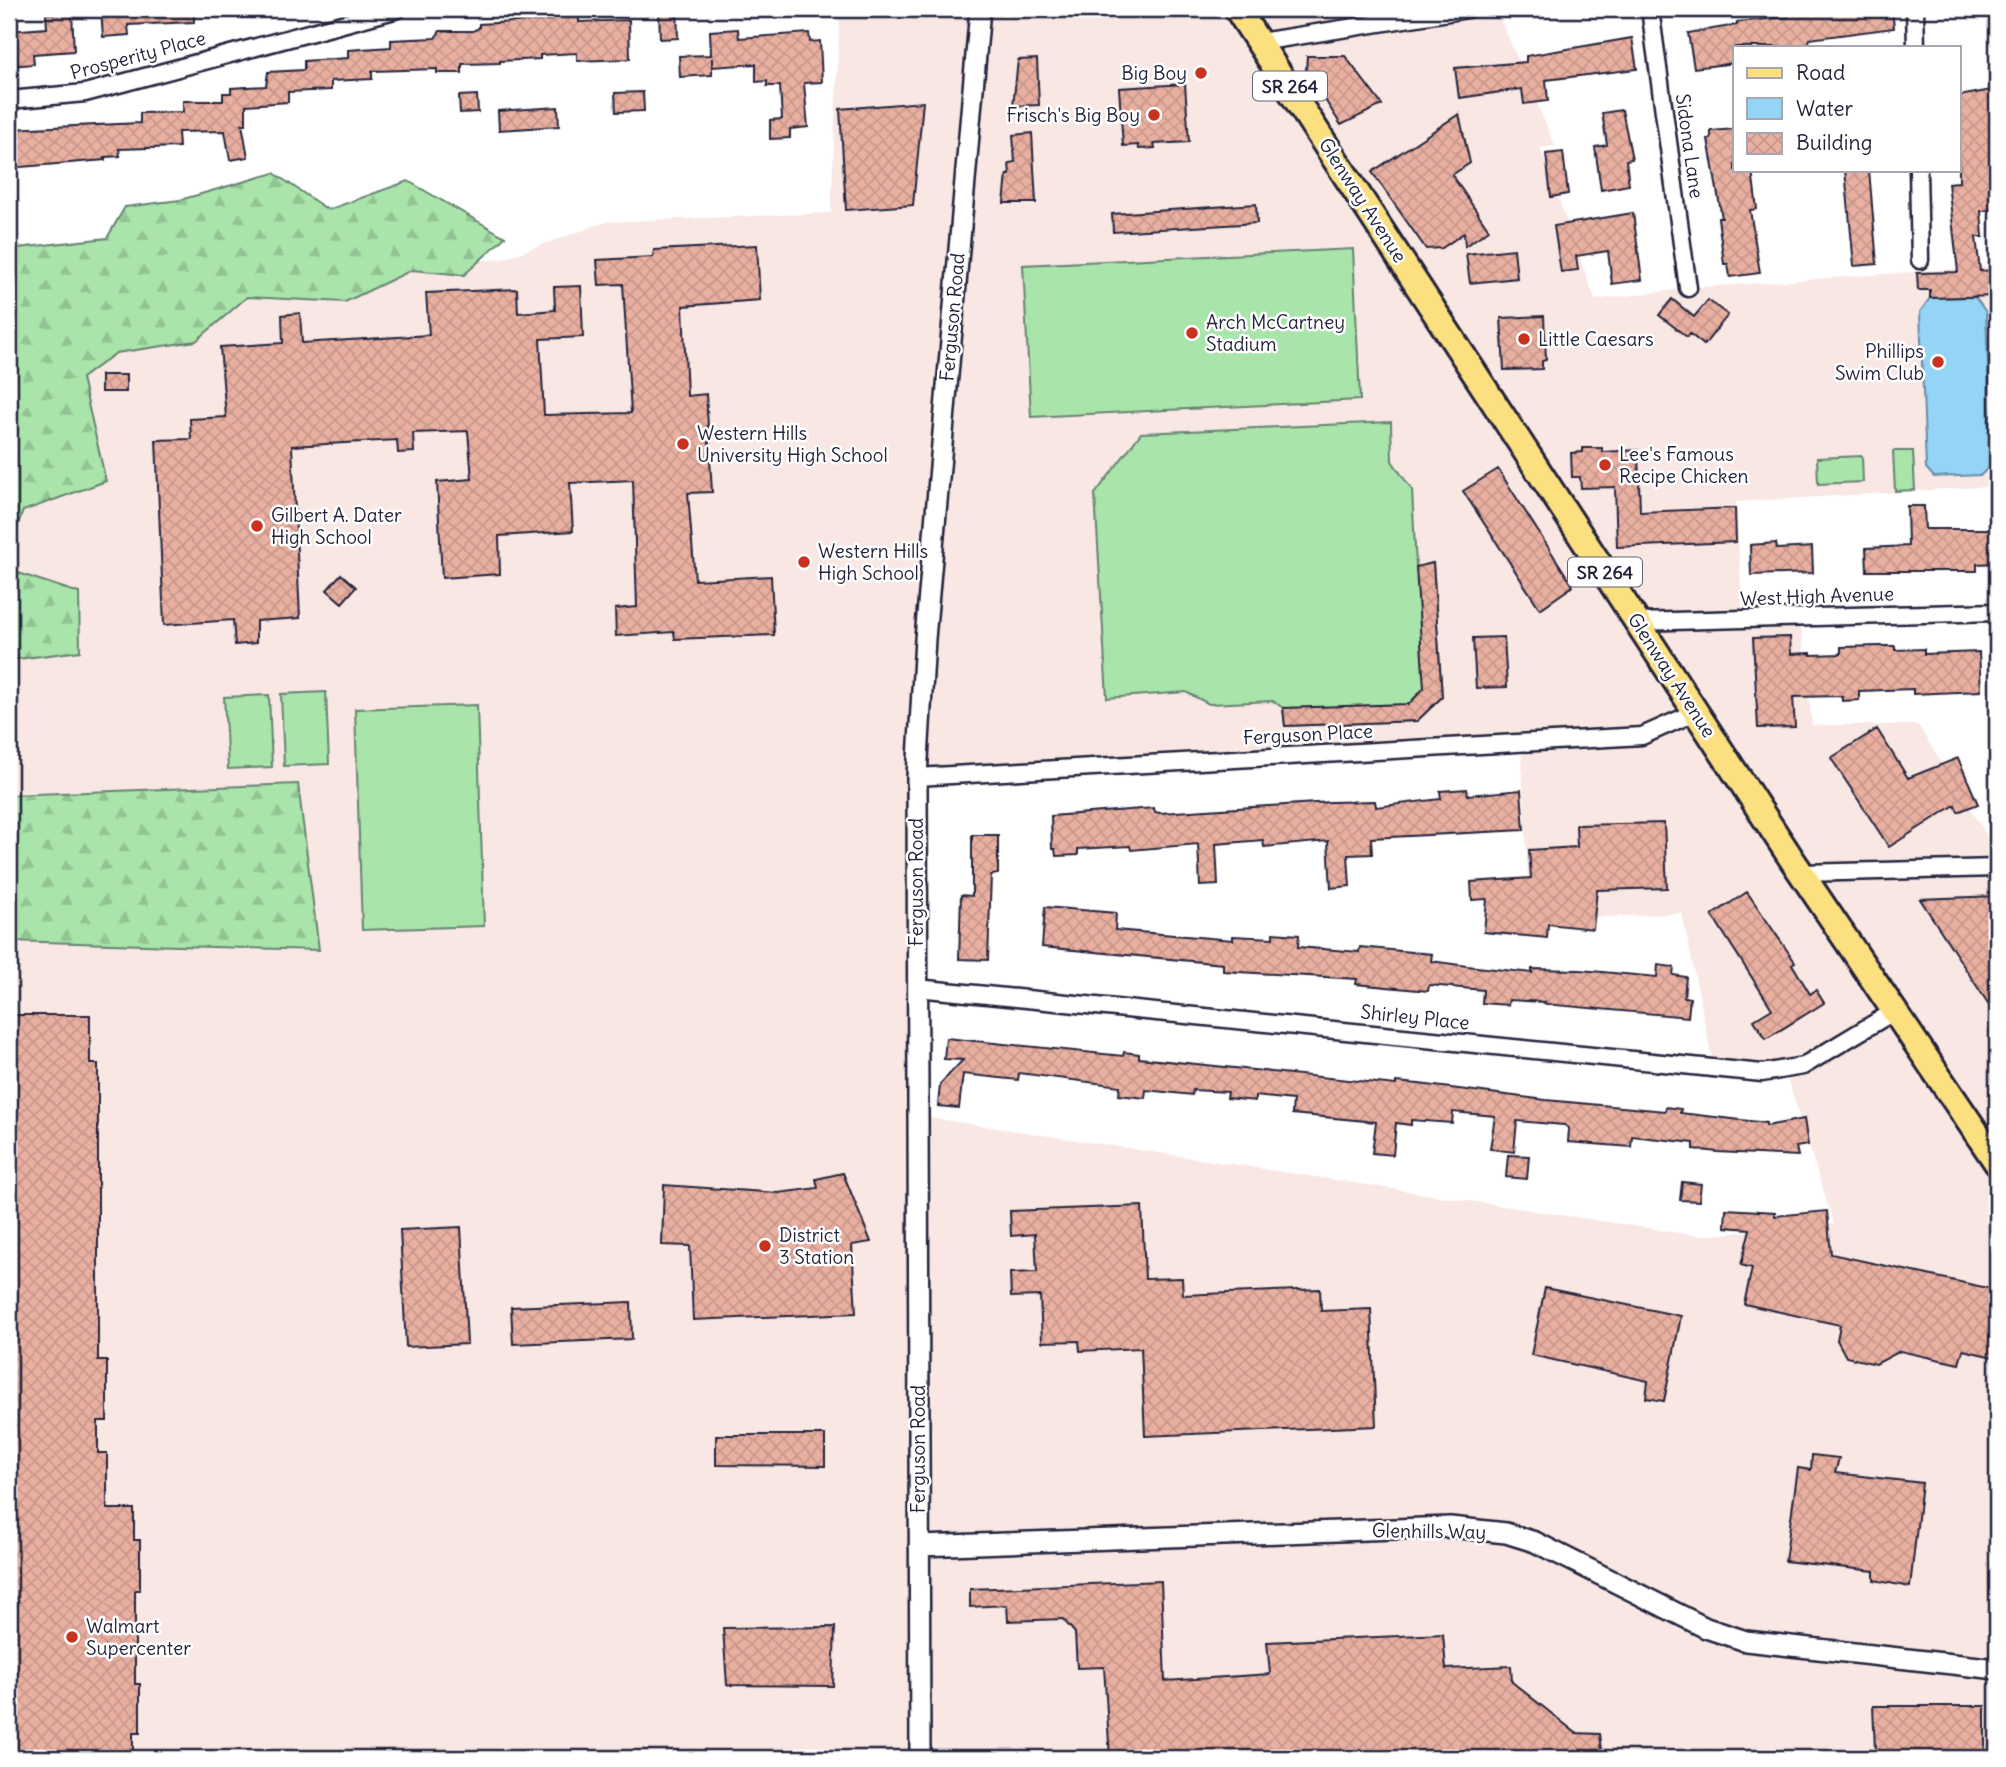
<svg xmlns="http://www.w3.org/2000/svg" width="2006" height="1767" font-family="Delius,sans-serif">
<defs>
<pattern id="forest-firs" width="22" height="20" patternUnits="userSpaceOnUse" patternTransform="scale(1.75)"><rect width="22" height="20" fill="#a9e4aa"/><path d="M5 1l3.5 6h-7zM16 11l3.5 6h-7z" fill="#91c393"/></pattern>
<pattern id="building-cross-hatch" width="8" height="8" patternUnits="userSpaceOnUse" patternTransform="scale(1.75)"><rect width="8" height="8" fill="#e9b0a1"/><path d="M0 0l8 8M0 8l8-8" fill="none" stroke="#c8978c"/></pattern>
</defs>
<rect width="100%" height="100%" fill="#fff"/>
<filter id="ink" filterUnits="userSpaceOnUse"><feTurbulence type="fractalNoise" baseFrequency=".0143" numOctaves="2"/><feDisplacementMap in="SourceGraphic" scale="14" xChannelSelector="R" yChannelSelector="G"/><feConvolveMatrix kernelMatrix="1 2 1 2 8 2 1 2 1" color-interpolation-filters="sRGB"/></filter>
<g filter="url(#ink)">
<path fill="#f8e7e3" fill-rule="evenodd" d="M840,9H1496L1555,146L1540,148L1595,300L1688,288L1997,266V486L1736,502L1743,619L1800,618L1812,725H1918L1997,852V1758H9V293L502,259L606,222L831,213ZM1521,742L1530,921L1682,913L1714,1068L1785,1071L1834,1224L1699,1236L918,1116L917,777Z"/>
<path fill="url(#forest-firs)" stroke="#668372" stroke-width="2" d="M274,173L328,210L408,181L505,237L464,275L412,270L345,302L247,297L196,341L116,353L82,378L106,481L23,511L9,549V249L107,238L125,207L180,200Z
M9,570L79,593L80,651L9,660Z
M298,784L319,950L9,941V795Z"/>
<path fill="#a9e4aa" stroke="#668372" stroke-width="2" d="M1353,249L1360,400L1031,417L1023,265Z
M1391,422L1392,461L1412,490L1416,567L1433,563L1442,697L1417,721L1285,726L1283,708L1273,701L1209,704L1186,692L1107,698L1095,494L1141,433Z
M1893,451H1913L1915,490L1895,491Z
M1862,456L1863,482L1818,484L1817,458Z
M326,692L329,764L284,766L281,694Z
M269,695L272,767L228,769L224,697Z
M477,705L484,926L362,930L355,709Z"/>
<path fill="#94d4f5" stroke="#668dab" stroke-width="2" d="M1975,297L1986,312L1992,464L1981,475L1934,477L1926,468L1920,312L1930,298Z"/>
<path fill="url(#building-cross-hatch)" stroke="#22223b" stroke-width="2" d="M101,9H194V22L128,25L129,35L103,37Z
M659,9H677L678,38L660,39Z
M1788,9H1892L1894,28L1809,39L1810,47H1735V63L1694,68L1688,33L1737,25V22L1788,17Z
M72,13L74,51L33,54L34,64L9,66V31L47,28L46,14Z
M579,14V22L629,20L630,59L577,61V53L540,55V59L500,61V63L462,64V73H437V69L372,71V79L331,81V90L288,92V102L246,105V124H242L248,157L230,160L225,131L178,132L179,147L119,149L120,156L105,157V160L9,168L10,129L140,123V113L183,112V101H223V93H231V88L266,86L268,72L304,70V61L348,58V50L391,47V40L435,38L440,31H473L479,28V24L552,20V16Z
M738,29L739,38L809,33L810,42L820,41L822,82L804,83L808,127L790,129V138L770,139V120L782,119L780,86H767V81L756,82V64L712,67V58V75L680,77L679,56L711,55L710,31Z
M1632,38L1637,69L1546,80L1548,101L1524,104L1522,89L1459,98L1455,68L1526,62V56Z
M1307,56H1345L1382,105L1341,125L1306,70Z
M1037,59L1039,105L1013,106L1018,60Z
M1185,84L1189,142L1154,144L1155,148L1139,149L1138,145L1123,146L1119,88Z
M1997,89V157H1992L1997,209L1981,211L1983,237H1976L1980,271L1997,270V296L1930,298V290H1918L1917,273L1958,272L1948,183L1959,182V96Z
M643,92L644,111L616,112L615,93Z
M477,95L478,112L460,113L459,96Z
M923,102L913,205L846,210L840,109Z
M558,107L559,126L499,130L498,111Z
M1622,110L1632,159L1626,160L1629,185L1601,190L1595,147L1607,145L1602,113Z
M1459,114L1470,163L1452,175L1489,230L1465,246L1464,233L1442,248L1426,249L1372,172Z
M1735,129V170H1752L1757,209L1750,210L1760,273L1730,277L1728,264H1724L1718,218H1722L1708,139H1711V131Z
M1032,133L1036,203H1004L1007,175H1010L1009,163L1015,162L1013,135Z
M1563,152L1568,194L1551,197L1546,154Z
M1845,170H1869L1877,264L1854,266Z
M1256,204L1257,223L1113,232L1112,214Z
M1633,213L1642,280L1612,284L1608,251L1576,256L1578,270L1561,272L1554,226Z
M757,245L760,300L683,306L687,396L706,394L712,492L688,493L695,580L771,576L774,635L675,639L674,632L616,636L615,609L637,607L633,480L570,483L573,531L499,536L500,574L442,578L437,482L472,479L468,431L413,433L414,452L398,453L397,440L292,446L300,618L256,621V643L235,645L233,620L164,625L156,440L191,439L190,419L226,417L220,347L283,343L282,315L300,313L302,343L429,335L426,293L517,289L518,313L555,310L554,287L581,286L583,337L540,339L544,415L631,413L623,284L599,285L597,260L653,257L654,250Z
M1514,249L1517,278L1470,283L1466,254Z
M1672,299L1694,317L1708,300L1728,315L1704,345L1690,334L1687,337L1659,315Z
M1544,316L1546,360L1542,361V369L1504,370L1501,318Z
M101,375H126V392H101Z
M1583,448H1602V452L1638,450L1640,512L1735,508L1736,542L1617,547L1615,487L1581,488L1580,477H1572L1571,453L1583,452Z
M1498,469L1573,586L1540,609L1463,491Z
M1907,506H1924L1925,529H1997V563L1977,564V571H1867L1866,548L1908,546Z
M1776,543L1777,549L1812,547L1813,573L1751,575L1750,545Z
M1433,563L1442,697L1417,721L1285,726L1283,708L1409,704L1424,688L1416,567Z
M341,574L356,587L342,603L327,590Z
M1504,637L1507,687L1476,688L1473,638Z
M1790,637L1791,654L1811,653V655L1841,654V647L1880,646H1895V650L1924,649V654L1979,652L1981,691L1913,694V689L1859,691V700L1842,701V696L1793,697L1795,727L1758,728L1753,638Z
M1877,729L1908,778L1958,758L1978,804L1958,812L1955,805L1889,847L1831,758Z
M1467,789L1468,795L1521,790L1524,830L1371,838L1372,854L1348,855L1350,886L1331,888L1328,841L1264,847L1263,840L1216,844L1218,885L1200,886L1198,844L1131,850L1130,846L1078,849V855L1056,856L1055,849H1052L1051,816L1154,808L1155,812L1160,813L1331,802L1375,801L1376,807L1441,799L1440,791Z
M1664,823L1667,888L1597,890L1593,929L1548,924L1547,938L1484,932L1487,899L1472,900L1471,882L1531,878L1529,850L1577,847L1576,825Z
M972,835H998V874L991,875L988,960L959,959L961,895L972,896Z
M1747,892L1795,962L1792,964L1810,994L1816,990L1824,1003L1766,1039L1754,1020L1772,1009L1712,915Z
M1997,896V1017L1920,899Z
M1045,907L1116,913L1115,930L1233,940V936L1273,938V933L1299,935L1298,947L1359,952L1360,947L1432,954L1431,961L1467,966L1532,973V969L1580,970L1657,977L1658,965L1674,967L1673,975L1686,977L1684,997L1690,998L1688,1017L1544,1004L1545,1002L1509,1000L1508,1005L1482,1003L1483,990L1429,985L1428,991L1356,984L1357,979L1223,971V964L1042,947Z
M9,1015H90V1064H98V1360H107V1421H98V1453H107V1509H134V1540H140V1590H135V1684H140V1733H133V1758H9Z
M946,1038L1123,1056L1124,1052L1139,1054V1058L1396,1085V1082L1419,1084L1546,1100L1665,1111L1666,1107L1681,1109L1680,1113L1766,1123V1126L1804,1119L1808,1145L1796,1147L1798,1156L1717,1152L1694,1149V1143L1632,1136L1631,1147L1568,1142L1569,1128L1564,1125L1517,1121L1514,1152L1490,1149L1495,1116L1453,1112L1452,1123L1411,1120V1125L1396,1123L1393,1155L1372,1153L1376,1122L1292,1114L1293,1100L1255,1096V1101L1227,1098L1228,1092L1193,1090L1192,1095L1146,1090L1145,1098L1119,1095L1120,1086L1019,1073L1018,1080L963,1074L959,1108L938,1106L940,1084L963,1060L944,1059Z
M1508,1155L1529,1156L1527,1179L1506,1177Z
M843,1173L871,1242L852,1245L856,1313L693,1320L690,1246L662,1245L664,1185L778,1193L818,1188L816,1179Z
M1682,1182L1701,1184L1699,1201L1680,1200Z
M1142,1206L1145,1279L1182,1278L1183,1295L1320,1289L1321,1311L1371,1309L1376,1426L1145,1436L1141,1348L1080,1351L1079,1341L1042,1342L1040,1296L1011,1297L1010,1273L1037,1272L1035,1234L1011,1236L1010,1211Z
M1726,1209L1775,1212V1216L1827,1211L1831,1254L1997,1290V1358L1963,1350L1959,1364L1900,1351L1876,1364L1846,1357L1837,1340L1840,1325L1744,1304L1752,1268L1741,1265L1750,1229L1725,1227Z
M461,1227L467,1344L406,1347L400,1230Z
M1545,1288L1681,1316L1664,1401L1646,1398L1648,1381L1531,1355Z
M631,1302L632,1339L513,1344L511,1307Z
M716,1435H825V1466L716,1465Z
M1812,1455L1839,1458L1835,1473L1922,1483L1910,1587L1874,1580V1571L1785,1561L1798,1468L1811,1470Z
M1161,1581L1165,1681L1270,1674L1267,1642L1443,1634L1446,1669L1511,1666L1512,1682L1576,1733L1600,1734L1603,1758H1110L1104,1667L1077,1668L1075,1633L1063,1619L1008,1621L1007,1605L970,1607V1589Z
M835,1627L833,1686L727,1685L723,1628Z
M1873,1706H1985V1758H1889L1875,1749Z"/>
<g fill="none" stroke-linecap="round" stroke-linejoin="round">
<g stroke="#22223b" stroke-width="21">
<path id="minor" d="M1650,9L1688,288
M1915,9L1916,47
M1260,42L1468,9
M9,100L85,93L398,9
M1918,170L1920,260
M1637,622L1997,612
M917,777L1642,736L1696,712
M1801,873L1997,868
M917,988L1762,1073L1803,1066L1893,1012"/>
</g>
<g stroke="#22223b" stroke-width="24">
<path id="tertiary" d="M919,1546L1450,1527L1506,1533L1535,1542L1706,1628L1746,1641L1997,1669
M920,1758L917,777L925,639L980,9"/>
</g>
<g stroke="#22223b" stroke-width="30">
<path id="primary" d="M1237,9L1793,861L1997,1163"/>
</g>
<use href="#minor" stroke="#fff" stroke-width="16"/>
<use href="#tertiary" stroke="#fff" stroke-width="19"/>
<use href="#primary" stroke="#fce080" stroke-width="24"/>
</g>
</g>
<g fill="#c8321e" stroke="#fff" stroke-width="2.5">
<circle cx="1201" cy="73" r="7"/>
<circle cx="1154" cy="115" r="7"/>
<circle cx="1192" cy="333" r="7"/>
<circle cx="1524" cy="339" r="7"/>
<circle cx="1938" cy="362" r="7"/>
<circle cx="683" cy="444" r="7"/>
<circle cx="1605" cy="465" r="7"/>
<circle cx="257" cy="526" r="7"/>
<circle cx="804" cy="562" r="7"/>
<circle cx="765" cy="1246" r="7"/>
<circle cx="72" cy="1637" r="7"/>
</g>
<g text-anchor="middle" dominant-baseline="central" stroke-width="5" stroke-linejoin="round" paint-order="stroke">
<g fill="#fff" stroke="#646476" stroke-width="2">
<rect x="1253" y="71.5" width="74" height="29" rx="5"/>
<rect x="1568" y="557.5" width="74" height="29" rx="5"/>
</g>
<g font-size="18" font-weight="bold" fill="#22223b">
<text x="1290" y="86">SR 264</text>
<text x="1605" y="572">SR 264</text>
</g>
<g font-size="19" fill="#22223b" stroke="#fff">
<text transform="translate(138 55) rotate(-15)">Prosperity Place</text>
<text transform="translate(1690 146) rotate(82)">Sidona Lane</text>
<text transform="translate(1363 200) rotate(57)">Glenway Avenue</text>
<text transform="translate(952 317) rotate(-85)">Ferguson Road</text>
<text transform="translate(1817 596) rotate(-2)">West High Avenue</text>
<text transform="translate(1672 675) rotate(57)">Glenway Avenue</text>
<text transform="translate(1308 734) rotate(-3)">Ferguson Place</text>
<text transform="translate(916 882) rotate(-90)">Ferguson Road</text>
<text transform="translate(1415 1017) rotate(6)">Shirley Place</text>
<text transform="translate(918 1449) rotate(-90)">Ferguson Road</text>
<text transform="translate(1429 1531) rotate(1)">Glenhills Way</text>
</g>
<g font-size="19" fill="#22223b" stroke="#fff" text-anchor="start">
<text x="1187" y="73" text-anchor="end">Big Boy</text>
<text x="1140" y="115" text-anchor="end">Frisch's Big Boy</text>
<text x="1206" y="322">Arch McCartney<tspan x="1206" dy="22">Stadium</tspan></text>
<text x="1538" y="339">Little Caesars</text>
<text x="1924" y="351" text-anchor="end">Phillips<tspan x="1924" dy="22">Swim Club</tspan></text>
<text x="697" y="433">Western Hills<tspan x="697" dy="22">University High School</tspan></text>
<text x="1619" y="454">Lee's Famous<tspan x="1619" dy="22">Recipe Chicken</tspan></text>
<text x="271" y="515">Gilbert A. Dater<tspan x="271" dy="22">High School</tspan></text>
<text x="818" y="551">Western Hills<tspan x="818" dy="22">High School</tspan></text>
<text x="779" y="1235">District<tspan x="779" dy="22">3 Station</tspan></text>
<text x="86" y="1626">Walmart<tspan x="86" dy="22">Supercenter</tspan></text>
</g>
</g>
<rect width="2006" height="1767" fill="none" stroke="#fff" stroke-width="35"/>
<rect x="18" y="18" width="1971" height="1732" fill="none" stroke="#22223b" stroke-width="2.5" filter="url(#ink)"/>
<rect x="1733" y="46" width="228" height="126" fill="#ffffff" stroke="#a7a7b1" stroke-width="2"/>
<rect x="1747" y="68" width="35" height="10" fill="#fce080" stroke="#a7a7b1" stroke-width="2"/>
<text x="1796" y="80" font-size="21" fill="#22223b">Road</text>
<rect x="1747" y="98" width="35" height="21" fill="#94d4f5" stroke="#a7a7b1" stroke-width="2"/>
<text x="1796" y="116" font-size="21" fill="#22223b">Water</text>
<rect x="1747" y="133" width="35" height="21" fill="url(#building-cross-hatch)" stroke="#a7a7b1" stroke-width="2"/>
<text x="1796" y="150" font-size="21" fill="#22223b">Building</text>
</svg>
